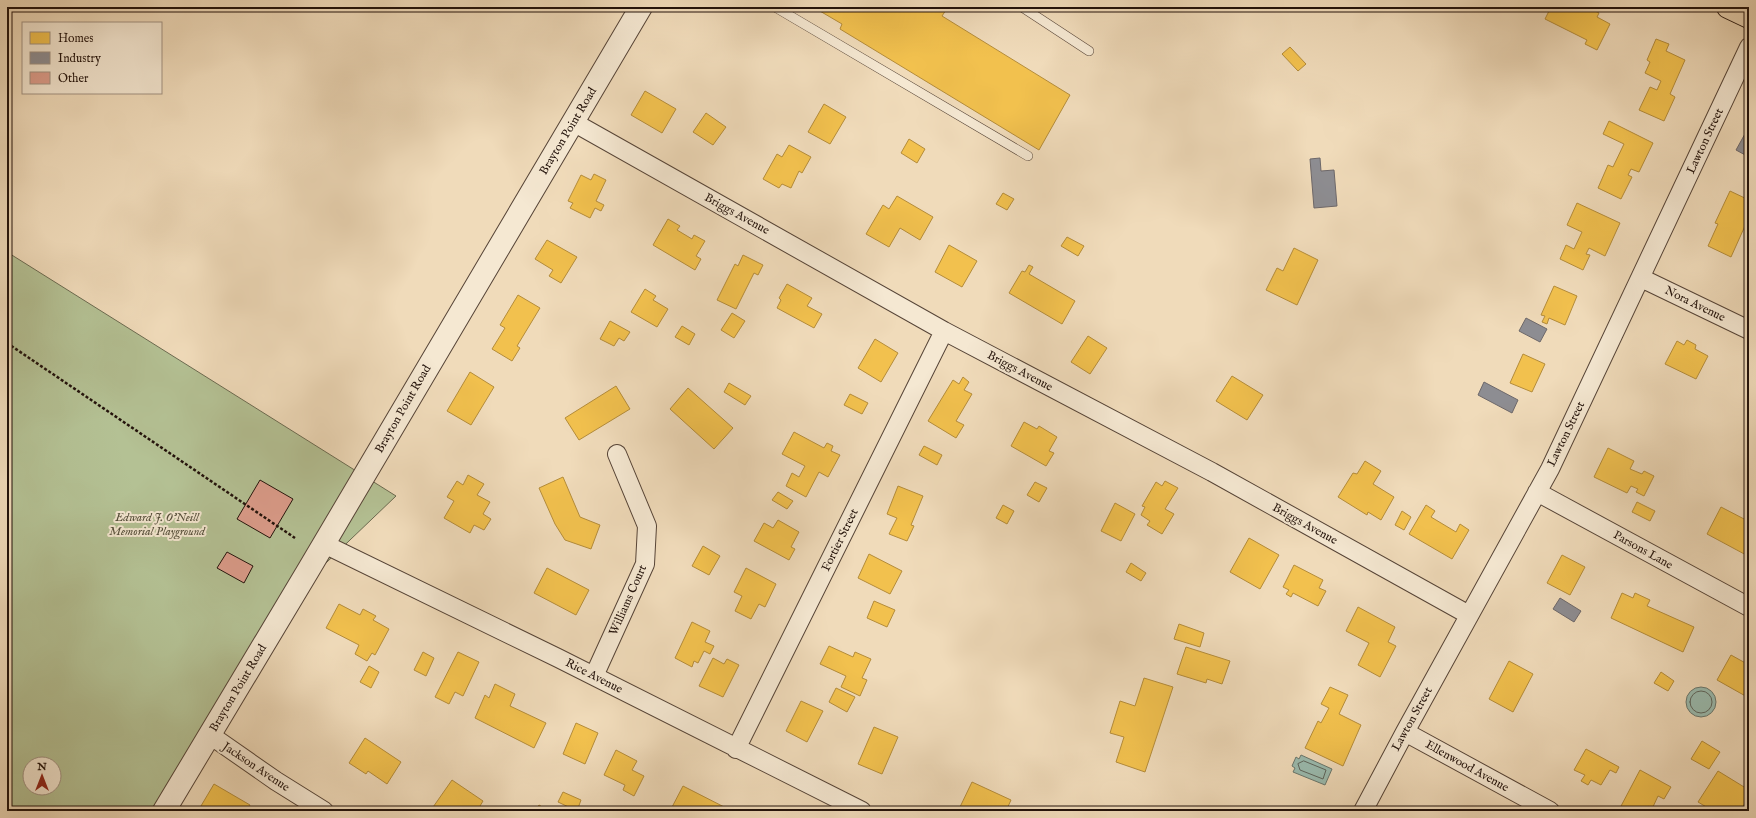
<svg xmlns="http://www.w3.org/2000/svg" width="1756" height="818" font-family="'IM FELL English',serif">
<rect width="100%" height="100%" fill="#f0dbba"/>
<filter id="stains"><feTurbulence type="fractalNoise" baseFrequency=".005" numOctaves="4"/><feColorMatrix values="0 0 0 0 .2 0 0 0 0 .09 0 0 0 0 .02 0 0 0 .5 -.17"/></filter>
<radialGradient id="worn" r=".72"><stop offset=".6" stop-color="#630" stop-opacity="0"/><stop offset="1" stop-color="#630" stop-opacity=".3"/></radialGradient>
<path fill="#b4c194" stroke="#6b6a50" fill-rule="evenodd" d="M7,252L396,496L281,606L161,811H7ZM30,764H54V788H30Z"/>
<path fill="#9abbaf" stroke="#6a776d" d="M1686 702a15 15 0 1 1 30 0a15 15 0 1 1-30 0Z
M1301,755L1332,769L1325,785L1293,772L1295,768L1292,766L1296,757L1299,759Z"/>
<path fill="#f2c14e" stroke="#b48c3a" d="M813,7H948L942,16L1070,95L1039,150L840,29L842,24Z
M1551,7H1588L1599,13L1597,17L1610,24L1597,50L1585,44L1587,40L1545,19Z
M1656,39L1669,44L1666,51L1685,60L1670,94L1675,97L1664,121L1639,110L1650,87L1657,90L1661,81L1645,73L1650,62L1647,60Z
M1290,47L1306,64L1298,71L1282,54Z
M645,91L676,109L662,133L631,115Z
M824,104L846,117L830,144L808,132Z
M706,113L726,127L713,145L693,132Z
M1609,121L1653,143L1639,172L1631,169L1628,175L1632,177L1621,199L1598,188L1608,165L1613,167L1624,144L1603,134Z
M909,139L925,149L917,163L901,153Z
M789,145L811,157L802,173L799,171L791,188L782,184L779,188L763,179L777,154L782,157Z
M594,174L606,180L596,201L604,205L601,211L595,208L590,218L570,208L573,203L568,201L581,175L591,180Z
M1730,191L1749,200V217L1731,257L1708,246L1718,224L1715,223Z
M1003,193L1014,199L1007,210L996,204Z
M897,196L933,217L920,240L900,228L889,247L866,234L883,205L889,209Z
M1577,203L1620,223L1605,256L1589,248L1586,254L1590,255L1583,270L1560,259L1566,245L1574,249L1582,232L1567,225Z
M668,219L680,226L677,230L692,239L694,235L705,241L696,256L701,259L695,270L653,245Z
M1067,237L1084,246L1078,256L1061,246Z
M547,240L577,257L561,283L549,276L553,270L535,259Z
M949,245L977,261L962,287L935,272Z
M1294,248L1318,260L1297,305L1266,290L1277,268L1283,271Z
M743,255L763,265L758,275L754,273L736,309L717,300L735,264L738,266Z
M1029,265L1033,267L1029,274L1075,301L1062,324L1009,293L1022,271L1025,272Z
M787,284L812,298L807,306L822,314L814,328L777,308L781,300L779,298Z
M1554,286L1577,296L1565,325L1549,318L1547,324L1542,322L1545,316L1541,315Z
M645,289L656,296L653,300L668,309L657,327L631,312Z
M518,295L540,308L517,346L520,348L512,361L492,349L505,328L500,325Z
M732,313L745,321L734,338L721,330Z
M610,321L630,332L624,341L619,338L614,346L600,339Z
M682,326L695,334L689,345L675,337Z
M1088,336L1107,348L1090,374L1071,362Z
M875,339L898,353L881,382L858,368Z
M1687,340L1696,345L1695,349L1708,356L1696,379L1665,364L1677,341L1684,345Z
M1523,354L1545,364L1532,392L1510,383Z
M470,372L494,387L471,425L447,411Z
M1232,376L1263,395L1247,420L1216,401Z
M963,377L969,382L964,390L972,394L956,421L964,425L956,438L928,421L953,380L959,384Z
M729,383L751,396L745,405L724,392Z
M616,386L630,409L579,440L565,418Z
M688,388L733,428L714,449L670,409Z
M850,394L868,403L862,414L844,405Z
M1024,422L1037,429L1039,426L1057,437L1049,451L1054,453L1046,466L1011,446Z
M794,432L824,448L827,443L833,446L831,451L840,455L828,477L819,472L806,497L786,486L792,473L799,477L805,466L782,454Z
M924,446L942,455L937,465L919,455Z
M1608,448L1634,461L1630,469L1642,474L1644,471L1654,476L1644,496L1636,492L1638,489L1631,486L1627,493L1594,477Z
M1365,461L1381,471L1373,484L1394,497L1381,520L1368,512L1367,515L1338,497L1353,473L1357,474Z
M468,475L484,484L477,495L490,502L483,514L491,519L484,530L474,525L470,533L444,518L454,501L447,497L457,481L463,485Z
M563,477L580,517L600,525L591,549L565,540L555,524L539,488Z
M1165,481L1178,488L1165,509L1174,514L1162,534L1147,525L1150,521L1141,515L1145,507L1142,506L1156,482L1162,486Z
M1035,482L1047,488L1039,502L1027,495Z
M898,486L923,496L911,525L914,526L907,541L889,534L897,518L887,514Z
M778,492L793,501L787,509L772,500Z
M1637,502L1655,511L1650,521L1632,512Z
M1115,503L1135,514L1121,541L1101,531Z
M1003,505L1014,511L1007,524L996,518Z
M1426,505L1435,511L1431,517L1456,532L1460,524L1469,530L1452,559L1409,534Z
M1721,507L1746,520L1749,515L1748,556L1707,534Z
M1402,511L1411,517L1404,530L1395,525Z
M778,520L799,532L791,547L795,549L789,560L754,541L764,523L773,528Z
M1249,538L1279,555L1260,589L1230,572Z
M703,546L720,556L709,575L692,566Z
M869,554L902,571L890,594L858,578Z
M1562,555L1585,567L1570,595L1547,583Z
M1131,563L1146,573L1141,581L1126,572Z
M1294,565L1323,580L1319,588L1326,591L1318,606L1293,593L1291,597L1286,594L1289,590L1283,587Z
M547,568L589,590L576,615L534,593Z
M746,568L776,584L765,607L759,604L751,619L735,611L742,596L734,592Z
M1622,593L1633,598L1635,593L1650,600L1647,606L1694,627L1683,652L1611,618Z
M874,601L895,610L887,627L867,618Z
M339,604L360,615L363,609L376,616L373,620L389,629L375,655L372,653L367,661L355,654L359,645L326,628Z
M1358,607L1395,627L1388,642L1396,646L1380,677L1358,665L1369,643L1346,631Z
M692,622L710,631L705,642L714,646L710,654L704,651L698,663L694,661L692,667L675,658Z
M1179,624L1204,633L1200,647L1174,639Z
M829,646L853,657L855,652L871,659L862,678L867,680L860,696L841,687L846,676L820,664Z
M1186,647L1230,661L1222,684L1207,679L1206,683L1177,674Z
M423,652L434,658L426,676L414,670Z
M458,652L479,662L463,696L455,692L449,704L435,697Z
M1731,655L1749,665V698L1717,680Z
M713,658L724,664L727,659L739,665L723,697L699,686Z
M1509,661L1533,674L1513,712L1489,699Z
M369,666L379,672L371,688L360,682Z
M1661,672L1674,681L1668,691L1654,683Z
M1144,678L1173,687L1145,772L1116,762L1124,737L1110,733L1120,701L1135,706Z
M495,684L515,694L510,706L546,723L534,748L475,718L485,695L489,698Z
M1330,687L1348,695L1339,714L1361,725L1343,766L1305,748L1318,721L1321,723L1329,708L1321,704Z
M836,688L855,697L847,712L829,702Z
M801,701L823,711L807,742L786,731Z
M576,723L598,733L585,764L563,754Z
M874,727L898,737L882,774L858,764Z
M365,738L401,762L387,784L368,771L366,774L349,763Z
M1702,741L1720,752L1709,769L1691,759Z
M1586,749L1619,767L1616,773L1610,770L1601,785L1591,780L1588,785L1581,781L1585,775L1574,770Z
M616,750L637,761L632,770L644,776L634,796L623,790L625,785L604,775Z
M1640,770L1671,787L1664,799L1658,796L1652,809L1648,806L1645,811H1626L1620,808Z
M1718,771L1749,790V797L1740,811H1713L1698,802Z
M452,780L483,801L477,811L431,810Z
M972,782L1011,800L1006,811H968L960,807Z
M214,784L250,805L247,811H198Z
M683,786L732,811H670Z
M563,792L581,800L577,811L558,802Z
M539,805L549,811H535Z"/>
<path fill="#8d8d92" stroke="#6d686a" d="M1746,132L1749,133V157L1736,150Z
M1320,158L1321,171L1334,170L1337,206L1314,208L1310,159Z
M1526,318L1547,329L1540,342L1519,331Z
M1484,382L1518,400L1512,413L1478,395Z
M1560,598L1581,611L1574,622L1553,609Z"/>
<g fill="none" stroke-linecap="round" stroke-linejoin="round">
<path stroke="#5e665d" stroke-width="1" d="M1690 702a11 11 0 1 1 22 0a11 11 0 1 1-22 0Z
M1304,761L1326,770L1323,779L1300,770L1298,764Z"/>
</g>
<path fill="#dd9d8c" stroke="#22120b" d="M260,480L293,499L270,538L237,519Z
M227,552L253,566L244,583L217,568Z"/>
<g fill="none" stroke-linecap="round" stroke-linejoin="round">
<g stroke="#564437" stroke-width="10">
<path id="service" d="M775,7L1028,156
M1022,7L1089,51"/>
</g>
<g stroke="#564437" stroke-width="20">
<path id="minor" d="M573,122L944,331L1212,472L1469,615
M1641,278L1749,330
M1537,492L1749,607
M324,544L558,658L862,811
M594,676L645,564L647,526L617,454
M1405,732L1550,811
M210,735L276,781L324,811
M736,749L944,331
M1363,811L1405,732L1550,469L1749,47"/>
</g>
<g stroke="#564437" stroke-width="24">
<path id="tertiary" d="M164,811L309,569L641,7"/>
</g>
<g stroke="#22120b" stroke-width="24">
<path id="primary" d="M1728,7L1749,17"/>
</g>
<path stroke="#22120b" stroke-width="2.5" stroke-dasharray="3 2" stroke-linecap="butt" d="M7,343L295,538"/>
<use href="#service" stroke="#f5e8d2" stroke-width="9"/>
<use href="#minor" stroke="#f5e8d2" stroke-width="18"/>
<use href="#tertiary" stroke="#f5e8d2" stroke-width="22"/>
<use href="#primary" stroke="#f0dbba" stroke-width="22"/>
</g>
<g text-anchor="middle" dominant-baseline="central" stroke-width="4" stroke-linejoin="round" paint-order="stroke">
<g font-size="12" fill="#22120b" stroke="#f5e8d2">
<text transform="translate(568 131) rotate(-59)">Brayton Point Road</text>
<text transform="translate(1705 141) rotate(-65)">Lawton Street</text>
<text transform="translate(737 214) rotate(29)">Briggs Avenue</text>
<text transform="translate(1695 304) rotate(26)">Nora Avenue</text>
<text transform="translate(1020 371) rotate(28)">Briggs Avenue</text>
<text transform="translate(403 409) rotate(-60)">Brayton Point Road</text>
<text transform="translate(1566 434) rotate(-64)">Lawton Street</text>
<text transform="translate(1305 524) rotate(29)">Briggs Avenue</text>
<text transform="translate(840 540) rotate(-64)">Fortier Street</text>
<text transform="translate(1643 550) rotate(29)">Parsons Lane</text>
<text transform="translate(628 600) rotate(-66)">Williams Court</text>
<text transform="translate(594 676) rotate(27)">Rice Avenue</text>
<text transform="translate(238 688) rotate(-59)">Brayton Point Road</text>
<text transform="translate(1412 719) rotate(-61)">Lawton Street</text>
<text transform="translate(1467 766) rotate(29)">Ellenwood Avenue</text>
<text transform="translate(256 767) rotate(34)">Jackson Avenue</text>
</g>
<g font-size="12" font-style="italic" fill="#554f3b" stroke="#f5e8d2">
<text x="157" y="517">Edward J. O'Neill<tspan x="157" dy="14">Memorial Playground</tspan></text>
</g>
</g>
<rect width="1756" height="818" fill="none" stroke="#f0dbba" stroke-width="24"/>
<rect x="8" y="8" width="1740" height="802" fill="none" stroke="#22120b" stroke-width="2"/>
<rect x="12" y="12" width="1732" height="794" fill="none" stroke="#22120b"/>
<rect x="22" y="22" width="140" height="72" fill="#f5e8d2" stroke="#a19282"/>
<rect x="30" y="32" width="20" height="12" fill="#f2c14e" stroke="#a19282"/>
<text x="58" y="42" font-size="12" fill="#22120b">Homes</text>
<rect x="30" y="52" width="20" height="12" fill="#8d8d92" stroke="#a19282"/>
<text x="58" y="62" font-size="12" fill="#22120b">Industry</text>
<rect x="30" y="72" width="20" height="12" fill="#dd9d8c" stroke="#a19282"/>
<text x="58" y="82" font-size="12" fill="#22120b">Other</text>
<g transform="translate(42 776)"><circle r="19" fill="#f5e8d2" stroke="#a19282"/>
<path d="M0-3L7 15L0 10L-7 15Z" fill="#8f2418"/>
<text y="-6" font-size="11" font-weight="bold" text-anchor="middle" fill="#22120b">N</text>
</g>
<rect width="100%" height="100%" filter="url(#stains)"/>
<rect width="100%" height="100%" fill="url(#worn)"/>
</svg>
